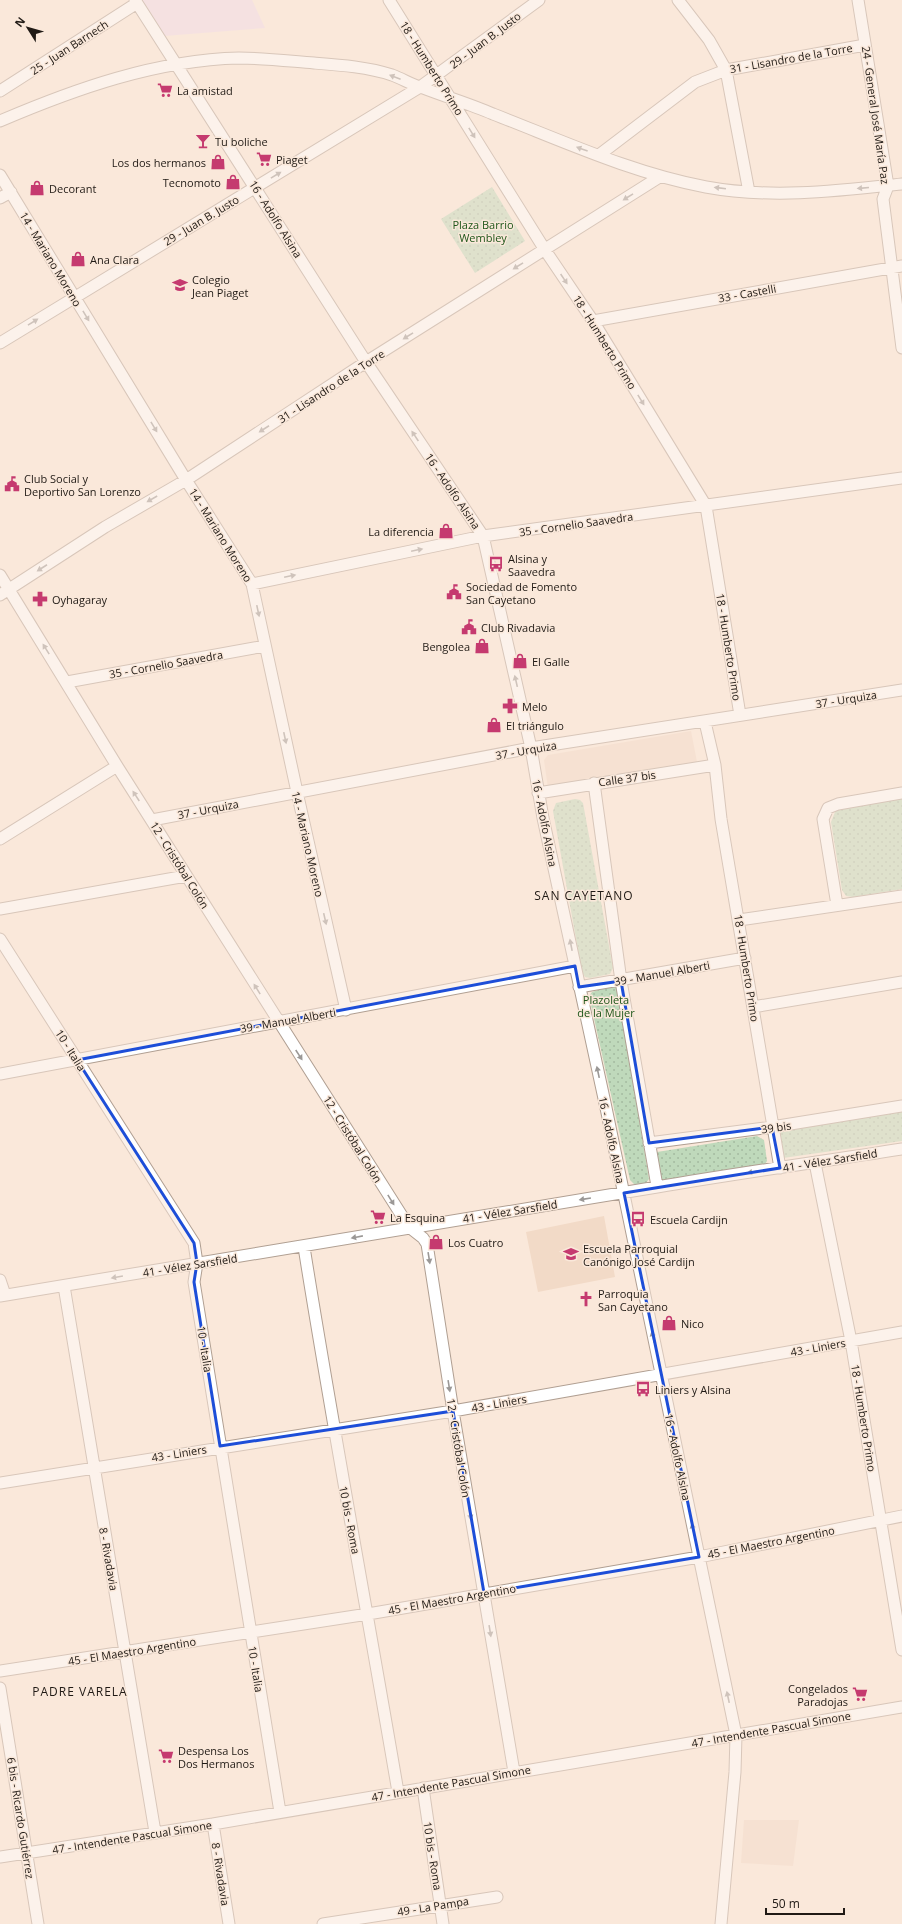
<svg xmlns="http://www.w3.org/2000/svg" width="902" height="1924" font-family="'Open Sans',sans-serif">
<defs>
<pattern id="park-dots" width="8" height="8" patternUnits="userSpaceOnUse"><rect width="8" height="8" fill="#bfd9bb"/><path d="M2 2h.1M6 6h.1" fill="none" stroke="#a4baa0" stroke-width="1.8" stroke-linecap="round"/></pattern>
</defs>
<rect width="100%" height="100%" fill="#fae8da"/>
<path fill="#efdae9" d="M142,0H252L265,28L164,36Z"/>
<path fill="#f2dac7" d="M691,731L698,767L548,788L544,760L548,755Z
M604,1216L615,1277L538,1292L526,1232Z
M744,1820H799L793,1866L741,1863Z"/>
<path fill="url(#park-dots)" d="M492,187L525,241L475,273L441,219Z
M902,798V889L853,897L846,896L842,890L831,822L835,812L839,809Z
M575,799L580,800L583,803L613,968L610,974L590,978L585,977L582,972L553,811L556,803Z
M611,986L615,987L618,991L649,1179L645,1184H634L630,1180L589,996L592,992Z
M902,1110V1141L783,1158L780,1131Z
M757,1136L764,1140L767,1161L765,1164L661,1182L656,1153L657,1152Z"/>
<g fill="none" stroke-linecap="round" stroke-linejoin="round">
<g stroke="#b09f92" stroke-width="13">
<path id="minor" d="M135,0L366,362L483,536L531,748L543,818L605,1103L736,1735L735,1772L721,1924
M389,0L545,250L593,321L706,506L740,715
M678,0L709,40L726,70L749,192
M858,0L888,186L883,199L902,348
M0,91L137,3
M0,121C75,89 156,60 239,58C264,58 289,61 314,63C340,65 368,67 392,75C403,79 412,85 423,88C446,97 470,104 493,114C563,141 632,173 706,187C771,199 837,191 902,184
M599,155L695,82L726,70L865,45
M0,175L186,480L252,584L297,792L346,1010
M0,198L11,192
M593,321L902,266
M0,343L420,87L539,0
M0,575L117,766L409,1227L423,1238L427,1244L453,1411L514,1772
M252,584L483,536L902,478
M0,595L105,527L186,480L366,362L661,176
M67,682L265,646
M705,722L715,765L721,819L780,1168
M594,783L621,981L657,1186
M538,793L715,765
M152,820L531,748L902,690
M0,839L117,766
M837,905L823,819L828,808L838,804L902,793
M0,909L186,876
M739,920L902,896
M0,939L194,1243L197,1263L194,1282L280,1812
M579,987L745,958
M753,1007L902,982
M0,1074L575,966
M649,1143L772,1127L902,1106
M815,1163L851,1341L902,1650
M304,1247C333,1429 367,1610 398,1792
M0,1280L5,1295
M64,1286L155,1832
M0,1296C219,1260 438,1224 657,1187C738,1173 820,1162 902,1149
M0,1483L453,1411L902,1332
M0,1671L368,1614L699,1557L902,1516
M0,1688L38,1924
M423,1788L443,1924
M213,1824L229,1924
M0,1857L213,1824L902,1707
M323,1924L497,1897"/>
</g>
<use href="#minor" stroke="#fff" stroke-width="11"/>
</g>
<defs><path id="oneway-solid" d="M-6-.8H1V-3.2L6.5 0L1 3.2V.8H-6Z"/></defs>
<g fill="#9b9896">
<use href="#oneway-solid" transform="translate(395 77) rotate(-159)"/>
<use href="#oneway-solid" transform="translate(472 133) rotate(58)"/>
<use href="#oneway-solid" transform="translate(582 149) rotate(-160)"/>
<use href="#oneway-solid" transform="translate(276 175) rotate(-31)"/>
<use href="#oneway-solid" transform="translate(720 188) rotate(-173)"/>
<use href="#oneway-solid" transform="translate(863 188) rotate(175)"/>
<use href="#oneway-solid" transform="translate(628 197) rotate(148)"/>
<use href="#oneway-solid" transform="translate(518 266) rotate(148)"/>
<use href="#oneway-solid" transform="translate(564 279) rotate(56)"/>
<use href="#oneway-solid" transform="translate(86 316) rotate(59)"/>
<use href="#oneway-solid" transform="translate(33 322) rotate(-32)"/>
<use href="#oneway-solid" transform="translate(408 336) rotate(148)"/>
<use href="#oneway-solid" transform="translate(641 400) rotate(58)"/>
<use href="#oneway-solid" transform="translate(154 427) rotate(59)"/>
<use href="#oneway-solid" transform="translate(264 429) rotate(147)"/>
<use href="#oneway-solid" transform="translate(415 436) rotate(-124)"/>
<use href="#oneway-solid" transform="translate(152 499) rotate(150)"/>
<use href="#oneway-solid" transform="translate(417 550) rotate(-12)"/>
<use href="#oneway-solid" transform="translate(42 568) rotate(147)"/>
<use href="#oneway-solid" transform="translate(290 576) rotate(-12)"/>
<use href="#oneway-solid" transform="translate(258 611) rotate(78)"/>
<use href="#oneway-solid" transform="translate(46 649) rotate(-122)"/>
<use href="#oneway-solid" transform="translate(516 681) rotate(-103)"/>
<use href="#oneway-solid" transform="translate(285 738) rotate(78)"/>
<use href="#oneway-solid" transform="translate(136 796) rotate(-123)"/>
<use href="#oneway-solid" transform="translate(325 919) rotate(77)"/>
<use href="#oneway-solid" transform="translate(571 945) rotate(-101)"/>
<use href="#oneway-solid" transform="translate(257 989) rotate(-122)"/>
<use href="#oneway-solid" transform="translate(299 1055) rotate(57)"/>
<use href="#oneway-solid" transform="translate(598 1072) rotate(-102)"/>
<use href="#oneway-solid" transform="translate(753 1172) rotate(171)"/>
<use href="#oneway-solid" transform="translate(585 1199) rotate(171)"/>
<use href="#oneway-solid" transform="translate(391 1200) rotate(58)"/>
<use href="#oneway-solid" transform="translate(357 1237) rotate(169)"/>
<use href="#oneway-solid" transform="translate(429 1258) rotate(81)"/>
<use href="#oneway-solid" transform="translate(117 1277) rotate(170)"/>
<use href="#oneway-solid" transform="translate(653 1337) rotate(-103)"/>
<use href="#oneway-solid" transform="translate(449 1386) rotate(81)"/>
<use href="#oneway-solid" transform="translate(470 1514) rotate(80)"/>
<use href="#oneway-solid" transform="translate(693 1529) rotate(-102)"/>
<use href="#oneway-solid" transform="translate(490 1631) rotate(81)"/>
<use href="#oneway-solid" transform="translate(728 1697) rotate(-102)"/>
</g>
<path d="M0 0H902V1924H0ZM575,966L579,987L621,981L649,1143L772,1127L780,1168L624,1193L699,1557L484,1593L453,1411L220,1446L194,1282L197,1263L194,1243L77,1060Z" fill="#fae8da" fill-opacity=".55" fill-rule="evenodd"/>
<path fill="none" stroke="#1d4ed8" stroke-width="3" stroke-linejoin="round" d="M575,966L579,987L621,981L649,1143L772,1127L780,1168L624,1193L699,1557L484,1593L453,1411L220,1446L194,1282L197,1263L194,1243L77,1060Z"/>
<defs>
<g id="supermarket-bare" transform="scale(1.2)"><path d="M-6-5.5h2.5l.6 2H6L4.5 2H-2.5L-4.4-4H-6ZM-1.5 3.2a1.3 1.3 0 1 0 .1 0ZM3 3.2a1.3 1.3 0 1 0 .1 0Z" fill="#c53a6f" stroke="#fae8da" stroke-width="2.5" paint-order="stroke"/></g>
<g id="bar-bare" transform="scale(1.2)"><path d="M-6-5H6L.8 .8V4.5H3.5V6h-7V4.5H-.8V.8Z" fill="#c53a6f" stroke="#fae8da" stroke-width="2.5" paint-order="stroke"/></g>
<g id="shop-bare" transform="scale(1.2)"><path d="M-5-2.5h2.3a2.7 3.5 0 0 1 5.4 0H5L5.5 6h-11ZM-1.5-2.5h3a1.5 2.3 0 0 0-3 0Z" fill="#c53a6f" stroke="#fae8da" stroke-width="2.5" paint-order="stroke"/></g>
<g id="school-bare" transform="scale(1.2)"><path d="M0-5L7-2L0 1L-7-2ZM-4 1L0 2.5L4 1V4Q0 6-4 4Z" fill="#c53a6f" stroke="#fae8da" stroke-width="2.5" paint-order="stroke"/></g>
<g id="civic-bare" transform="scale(1.2)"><path d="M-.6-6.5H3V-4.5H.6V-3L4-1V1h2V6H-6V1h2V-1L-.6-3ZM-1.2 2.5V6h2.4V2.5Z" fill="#c53a6f" stroke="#fae8da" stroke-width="2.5" paint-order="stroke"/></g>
<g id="bus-bare" transform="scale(1.2)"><path d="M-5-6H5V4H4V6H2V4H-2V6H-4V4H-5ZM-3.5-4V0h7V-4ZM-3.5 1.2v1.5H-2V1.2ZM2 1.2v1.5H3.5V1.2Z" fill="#c53a6f" stroke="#fae8da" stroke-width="2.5" paint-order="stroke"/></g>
<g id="pharmacy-bare" transform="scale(1.2)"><path d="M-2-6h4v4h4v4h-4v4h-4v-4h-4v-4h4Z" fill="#c53a6f" stroke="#fae8da" stroke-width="2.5" paint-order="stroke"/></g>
<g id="church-bare" transform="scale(1.2)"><path d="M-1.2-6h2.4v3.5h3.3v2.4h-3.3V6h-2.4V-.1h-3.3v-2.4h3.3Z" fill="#c53a6f" stroke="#fae8da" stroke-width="2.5" paint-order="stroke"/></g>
</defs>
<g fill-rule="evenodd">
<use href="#supermarket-bare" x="165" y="90"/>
<use href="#bar-bare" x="203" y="141"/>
<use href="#supermarket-bare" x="264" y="159"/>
<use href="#shop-bare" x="218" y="162"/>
<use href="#shop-bare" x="233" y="182"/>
<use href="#shop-bare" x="37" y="188"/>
<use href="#shop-bare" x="78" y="259"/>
<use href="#school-bare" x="180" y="285"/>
<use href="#civic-bare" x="12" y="484"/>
<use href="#shop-bare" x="446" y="531"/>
<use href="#bus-bare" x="496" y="564"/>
<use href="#civic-bare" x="454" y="592"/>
<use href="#pharmacy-bare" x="40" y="599"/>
<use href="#civic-bare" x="469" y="627"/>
<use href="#shop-bare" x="482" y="646"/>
<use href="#shop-bare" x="520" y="661"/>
<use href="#pharmacy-bare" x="510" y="706"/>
<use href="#shop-bare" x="494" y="725"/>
<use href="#supermarket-bare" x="378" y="1217"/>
<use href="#bus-bare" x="638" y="1219"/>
<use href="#shop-bare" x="436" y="1242"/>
<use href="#school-bare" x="571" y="1254"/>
<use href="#church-bare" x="586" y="1299"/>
<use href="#shop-bare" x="669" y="1323"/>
<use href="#bus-bare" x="643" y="1389"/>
<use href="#supermarket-bare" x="860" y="1694"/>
<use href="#supermarket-bare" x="166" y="1756"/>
</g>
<g text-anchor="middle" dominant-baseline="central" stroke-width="3" stroke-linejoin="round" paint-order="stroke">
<g font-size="11" fill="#201a15" stroke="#fae8da">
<text transform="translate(485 40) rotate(-37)">29 - Juan B. Justo</text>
<text transform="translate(69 47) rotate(-33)">25 - Juan Barnech</text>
<text transform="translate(791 58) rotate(-10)">31 - Lisandro de la Torre</text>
<text transform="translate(432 68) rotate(58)">18 - Humberto Primo</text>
<text transform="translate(876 115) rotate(82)">24 - General José María Paz</text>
<text transform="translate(276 219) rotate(58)">16 - Adolfo Alsina</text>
<text transform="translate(201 220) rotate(-31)">29 - Juan B. Justo</text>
<text transform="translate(51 259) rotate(59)">14 - Mariano Moreno</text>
<text transform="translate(747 293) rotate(-10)">33 - Castelli</text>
<text transform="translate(605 342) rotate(58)">18 - Humberto Primo</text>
<text transform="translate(331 386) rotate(-33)">31 - Lisandro de la Torre</text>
<text transform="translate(453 491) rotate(56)">16 - Adolfo Alsina</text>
<text transform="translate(576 524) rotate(-8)">35 - Cornelio Saavedra</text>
<text transform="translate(221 535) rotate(58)">14 - Mariano Moreno</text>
<text transform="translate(729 647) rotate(81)">18 - Humberto Primo</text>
<text transform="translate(166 664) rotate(-10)">35 - Cornelio Saavedra</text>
<text transform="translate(846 699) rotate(-9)">37 - Urquiza</text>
<text transform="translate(526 750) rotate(-10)">37 - Urquiza</text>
<text transform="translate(627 778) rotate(-8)">Calle 37 bis</text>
<text transform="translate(208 809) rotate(-11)">37 - Urquiza</text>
<text transform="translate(545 823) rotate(79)">16 - Adolfo Alsina</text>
<text transform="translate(308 844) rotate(77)">14 - Mariano Moreno</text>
<text transform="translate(180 865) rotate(58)">12 - Cristóbal Colón</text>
<text transform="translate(747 968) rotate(81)">18 - Humberto Primo</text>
<text transform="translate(662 973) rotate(-10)">39 - Manuel Alberti</text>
<text transform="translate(288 1020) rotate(-10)">39 - Manuel Alberti</text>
<text transform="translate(71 1050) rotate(58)">10 - Italia</text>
<text transform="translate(776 1127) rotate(-8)">39 bis</text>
<text transform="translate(353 1139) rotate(58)">12 - Cristóbal Colón</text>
<text transform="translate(612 1140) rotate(78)">16 - Adolfo Alsina</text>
<text transform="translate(830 1160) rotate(-9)">41 - Vélez Sarsfield</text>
<text transform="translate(510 1211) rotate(-9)">41 - Vélez Sarsfield</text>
<text transform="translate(190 1265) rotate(-9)">41 - Vélez Sarsfield</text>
<text transform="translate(818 1347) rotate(-10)">43 - Liniers</text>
<text transform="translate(205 1349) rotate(81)">10 - Italia</text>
<text transform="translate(499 1403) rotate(-10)">43 - Liniers</text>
<text transform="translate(864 1418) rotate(81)">18 - Humberto Primo</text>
<text transform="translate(459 1448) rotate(81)">12 - Cristóbal Colón</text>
<text transform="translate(179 1453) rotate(-9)">43 - Liniers</text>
<text transform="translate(678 1457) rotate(78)">16 - Adolfo Alsina</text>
<text transform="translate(350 1520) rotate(79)">10 bis - Roma</text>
<text transform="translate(771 1542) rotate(-11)">45 - El Maestro Argentino</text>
<text transform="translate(109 1559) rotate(80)">8 - Rivadavia</text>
<text transform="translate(452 1599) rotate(-10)">45 - El Maestro Argentino</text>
<text transform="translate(132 1651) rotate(-9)">45 - El Maestro Argentino</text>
<text transform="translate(256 1669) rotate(81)">10 - Italia</text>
<text transform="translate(771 1729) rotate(-10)">47 - Intendente Pascual Simone</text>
<text transform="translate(451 1783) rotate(-10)">47 - Intendente Pascual Simone</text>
<text transform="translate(21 1818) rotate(81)">6 bis - Ricardo Gutiérrez</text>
<text transform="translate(132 1837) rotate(-9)">47 - Intendente Pascual Simone</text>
<text transform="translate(433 1856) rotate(81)">10 bis - Roma</text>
<text transform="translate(221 1874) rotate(81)">8 - Rivadavia</text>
<text transform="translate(433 1906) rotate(-9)">49 - La Pampa</text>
</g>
<g font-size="11" fill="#201a15" stroke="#fae8da" text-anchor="start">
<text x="177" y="90">La amistad</text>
<text x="215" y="141">Tu boliche</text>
<text x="276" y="159">Piaget</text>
<text x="206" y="162" text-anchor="end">Los dos hermanos</text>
<text x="221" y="182" text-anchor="end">Tecnomoto</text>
<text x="49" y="188">Decorant</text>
<text x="90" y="259">Ana Clara</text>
<text x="192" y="279">Colegio<tspan x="192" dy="13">Jean Piaget</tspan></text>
<text x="24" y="478">Club Social y<tspan x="24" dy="13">Deportivo San Lorenzo</tspan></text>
<text x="434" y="531" text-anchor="end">La diferencia</text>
<text x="508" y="558">Alsina y<tspan x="508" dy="13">Saavedra</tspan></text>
<text x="466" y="586">Sociedad de Fomento<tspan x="466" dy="13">San Cayetano</tspan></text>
<text x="52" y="599">Oyhagaray</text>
<text x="481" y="627">Club Rivadavia</text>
<text x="470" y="646" text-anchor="end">Bengolea</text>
<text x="532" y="661">El Galle</text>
<text x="522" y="706">Melo</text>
<text x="506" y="725">El triángulo</text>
<text x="390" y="1217">La Esquina</text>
<text x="650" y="1219">Escuela Cardijn</text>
<text x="448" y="1242">Los Cuatro</text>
<text x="583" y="1248">Escuela Parroquial<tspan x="583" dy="13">Canónigo José Cardijn</tspan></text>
<text x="598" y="1293">Parroquia<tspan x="598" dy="13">San Cayetano</tspan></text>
<text x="681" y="1323">Nico</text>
<text x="655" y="1389">Liniers y Alsina</text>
<text x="848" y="1688" text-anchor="end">Congelados<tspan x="848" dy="13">Paradojas</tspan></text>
<text x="178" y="1750">Despensa Los<tspan x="178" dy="13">Dos Hermanos</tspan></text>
</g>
<g font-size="11" fill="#1e5619" stroke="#fae8da">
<text x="483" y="224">Plaza Barrio<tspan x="483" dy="13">Wembley</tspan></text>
<text x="606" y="999">Plazoleta<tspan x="606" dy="13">de la Mujer</tspan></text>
</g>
<g font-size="12" letter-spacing="1" fill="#201a15" stroke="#fae8da">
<text x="584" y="895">SAN CAYETANO</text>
<text x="80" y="1691">PADRE VARELA</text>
</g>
</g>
<g transform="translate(28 28) rotate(307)" stroke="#fae8da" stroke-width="3" paint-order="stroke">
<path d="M0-3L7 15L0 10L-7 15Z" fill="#201a15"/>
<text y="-6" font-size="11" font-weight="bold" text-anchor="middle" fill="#201a15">N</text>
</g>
<path d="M766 1908v6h78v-6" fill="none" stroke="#201a15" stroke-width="2"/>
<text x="772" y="1908" font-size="12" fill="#201a15" stroke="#fae8da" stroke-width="3" paint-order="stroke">50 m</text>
</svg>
